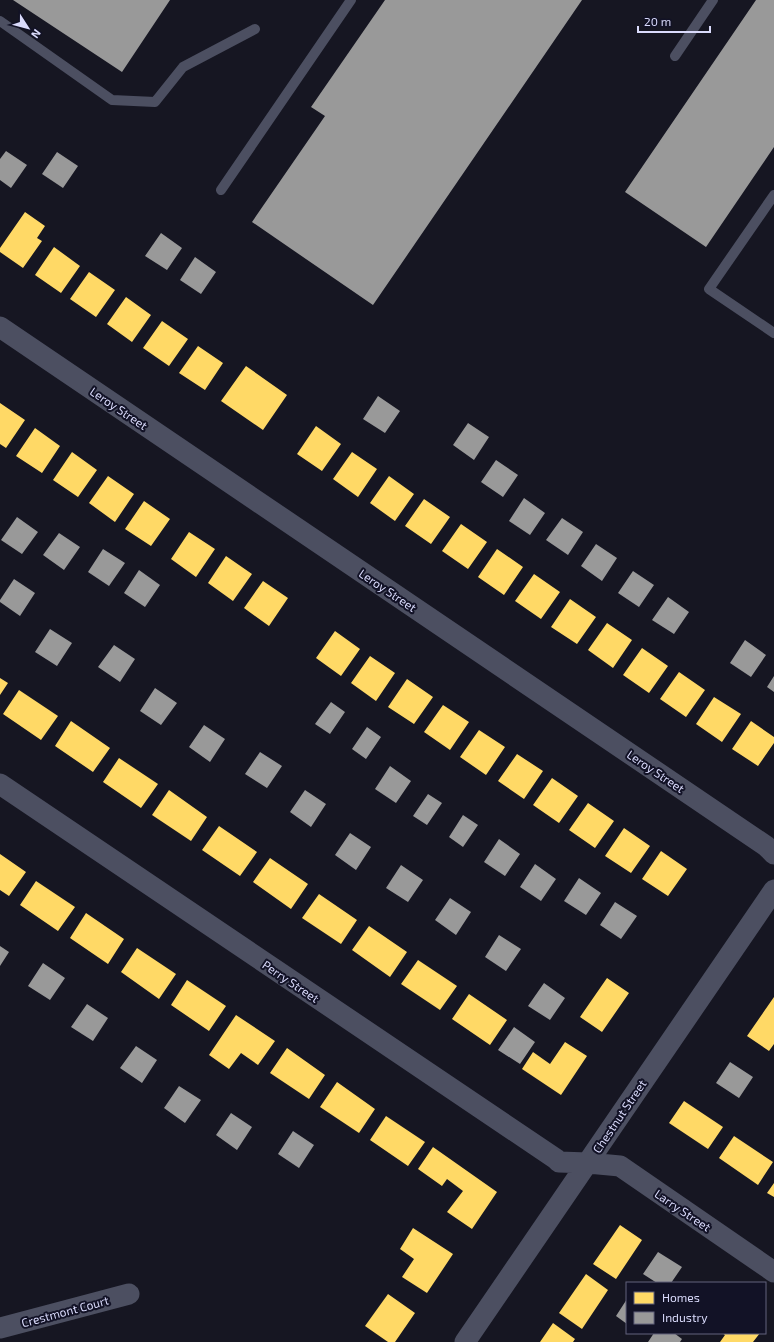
<svg xmlns="http://www.w3.org/2000/svg" width="774" height="1342" font-family="'Exo 2',sans-serif">
<rect width="100%" height="100%" fill="#161622"/>
<path fill="#ffd966" d="M25,212L45,226L37,238L42,241L23,268L0,252V248Z
M54,247L80,266L61,293L35,275Z
M89,272L115,290L96,317L70,299Z
M126,297L151,315L132,342L107,324Z
M162,321L188,339L169,366L143,348Z
M198,346L223,363L205,390L179,373Z
M246,366L287,395L263,430L221,401Z
M0,403L25,420L6,448L0,444Z
M316,426L341,444L322,471L297,454Z
M35,428L60,446L42,473L16,456Z
M72,452L97,470L78,497L53,480Z
M352,452L377,469L358,497L333,479Z
M108,476L134,494L115,522L89,503Z
M389,476L414,494L395,521L370,503Z
M424,499L450,517L431,544L405,526Z
M144,501L170,519L151,546L125,529Z
M461,524L487,542L468,569L442,551Z
M189,532L215,549L196,577L171,559Z
M497,549L523,567L504,595L478,577Z
M226,556L252,574L233,601L208,583Z
M534,574L560,592L541,619L515,601Z
M263,581L288,598L269,626L244,608Z
M570,599L596,617L577,644L551,627Z
M607,623L632,640L613,668L588,650Z
M335,631L360,649L341,676L316,658Z
M642,648L668,666L649,693L623,675Z
M370,656L395,673L376,701L351,683Z
M679,672L705,690L686,717L660,699Z
M0,678L8,683L0,695Z
M407,679L433,697L414,724L388,707Z
M19,690L58,716L41,740L3,714Z
M714,697L741,714L722,742L696,724Z
M443,705L469,722L450,750L424,732Z
M71,721L110,748L93,772L55,746Z
M751,721L774,737V743L758,766L732,749Z
M479,730L505,747L486,775L460,757Z
M517,754L543,771L524,799L498,781Z
M119,758L158,784L141,808L103,782Z
M552,778L578,796L559,823L533,805Z
M169,790L207,817L191,841L152,815Z
M588,803L614,821L595,848L569,830Z
M219,826L257,852L240,876L202,850Z
M624,828L650,846L631,873L605,856Z
M661,851L687,869L668,896L642,879Z
M0,854L26,872L9,896L0,890Z
M270,858L308,884L291,909L253,882Z
M36,881L75,907L58,931L20,905Z
M319,894L357,920L341,944L302,918Z
M86,913L124,939L108,964L70,938Z
M369,926L407,952L390,977L352,950Z
M137,948L176,974L159,999L121,972Z
M418,960L457,986L440,1010L401,984Z
M607,978L629,993L602,1032L580,1017Z
M187,980L226,1006L209,1031L171,1005Z
M469,994L507,1020L490,1045L452,1019Z
M774,997V1044L769,1051L747,1036Z
M236,1015L275,1041L258,1065L241,1053L229,1069L209,1055Z
M565,1042L587,1056L561,1095L522,1069L533,1052L550,1064Z
M287,1048L325,1075L309,1099L270,1073Z
M337,1082L375,1109L359,1133L320,1107Z
M684,1101L723,1127L708,1149L669,1123Z
M386,1116L425,1142L408,1166L370,1140Z
M734,1136L773,1162L758,1185L719,1158Z
M433,1147L497,1192L472,1229L447,1212L463,1191L447,1179L442,1186L418,1169Z
M774,1183V1197L767,1193Z
M620,1225L642,1240L616,1279L593,1264Z
M413,1228L453,1254L427,1293L402,1277L414,1259L400,1249Z
M586,1274L608,1290L582,1329L559,1313Z
M388,1294L415,1313L395,1342H388L365,1326Z
M553,1323L575,1339L573,1342H540Z
M722,1333H760L753,1342H720L725,1335Z"/>
<path fill="#999" d="M13,0H170L122,72Z
M385,0H582L373,305L252,222L325,116L311,107Z
M756,0H774V147L706,247L625,192Z
M6,151L27,165L11,188L0,180V159Z
M57,152L78,166L63,188L42,174Z
M161,233L182,248L167,270L145,256Z
M195,257L216,272L201,294L180,280Z
M378,396L400,411L385,433L363,419Z
M468,423L489,437L474,460L453,445Z
M496,460L518,475L503,497L481,482Z
M524,498L545,513L530,535L509,521Z
M17,517L38,532L22,554L1,540Z
M562,518L583,532L568,555L546,540Z
M59,533L80,547L64,570L43,555Z
M596,544L617,558L602,581L581,566Z
M103,549L125,563L109,586L88,572Z
M139,570L160,585L145,607L124,593Z
M633,571L654,585L639,607L618,593Z
M14,579L35,593L20,616L0,602V600Z
M668,597L689,612L674,634L652,620Z
M50,629L72,643L57,666L35,652Z
M745,640L766,655L751,677L730,663Z
M114,645L135,659L120,682L98,667Z
M774,676V692L767,687Z
M155,688L177,703L161,725L140,711Z
M331,702L345,712L330,734L315,724Z
M204,725L225,739L210,762L189,747Z
M367,727L381,737L366,759L352,749Z
M260,752L282,766L267,788L245,774Z
M390,766L411,781L396,803L375,789Z
M305,790L326,804L311,827L290,812Z
M428,794L442,803L427,825L413,816Z
M463,815L478,825L463,847L449,837Z
M350,833L371,847L356,870L335,855Z
M499,839L520,854L505,876L484,862Z
M535,864L556,879L541,901L520,887Z
M401,865L423,880L408,902L386,888Z
M579,878L601,893L586,915L564,901Z
M450,898L471,912L456,935L435,920Z
M615,902L637,916L621,939L600,925Z
M499,935L521,949L506,971L485,957Z
M0,946L9,952L0,966Z
M43,963L65,978L50,1000L28,986Z
M544,983L565,998L550,1020L528,1006Z
M87,1004L108,1018L93,1041L71,1027Z
M514,1027L535,1042L520,1064L498,1050Z
M136,1046L157,1060L142,1083L120,1068Z
M730,1062L753,1077L739,1098L716,1083Z
M179,1086L201,1100L185,1123L164,1108Z
M231,1113L252,1127L237,1150L216,1135Z
M293,1131L314,1145L299,1168L278,1154Z
M658,1252L682,1267L671,1283H657L643,1274Z
M627,1299V1324L616,1316Z
M654,1333H674L682,1339L680,1342H648Z"/>
<g fill="none" stroke-linecap="round" stroke-linejoin="round">
<path stroke="#4c4f61" stroke-width="10" d="M0,21L112,100L155,102L183,67L255,29
M675,56L713,0
M221,190L351,0
M774,195L709,289L774,333"/>
<path stroke="#4c4f61" stroke-width="21" d="M0,327L766,846L774,854
M0,784L556,1159L559,1162L588,1163L620,1166L774,1272
M0,1328L129,1294
M465,1342L774,890"/>
</g>
<g text-anchor="middle" dominant-baseline="central" stroke-width="4" stroke-linejoin="round" paint-order="stroke">
<g font-size="12" fill="#dadbfc" stroke="#121226">
<text transform="translate(119 408) rotate(34)">Leroy Street</text>
<text transform="translate(388 590) rotate(34)">Leroy Street</text>
<text transform="translate(656 771) rotate(34)">Leroy Street</text>
<text transform="translate(291 981) rotate(34)">Perry Street</text>
<text transform="translate(619 1116) rotate(-56)">Chestnut Street</text>
<text transform="translate(683 1210) rotate(34)">Larry Street</text>
<text transform="translate(65 1311) rotate(-15)">Crestmont Court</text>
</g>
</g>
<rect x="626" y="1282" width="140" height="52" fill="#121226" stroke="#62627c"/>
<rect x="634" y="1292" width="20" height="12" fill="#ffd966" stroke="#62627c"/>
<text x="662" y="1302" font-size="12" fill="#dadbfc">Homes</text>
<rect x="634" y="1312" width="20" height="12" fill="#999999" stroke="#62627c"/>
<text x="662" y="1322" font-size="12" fill="#dadbfc">Industry</text>
<g transform="translate(28 28) rotate(126)" stroke="#121226" stroke-width="3" paint-order="stroke">
<path d="M0-3L7 15L0 10L-7 15Z" fill="#dadbfc"/>
<text y="-6" font-size="11" font-weight="bold" text-anchor="middle" fill="#dadbfc">N</text>
</g>
<path d="M638 26v6h72v-6" fill="none" stroke="#dadbfc" stroke-width="2"/>
<text x="644" y="26" font-size="12" fill="#dadbfc" stroke="#121226" stroke-width="3" paint-order="stroke">20 m</text>
</svg>
